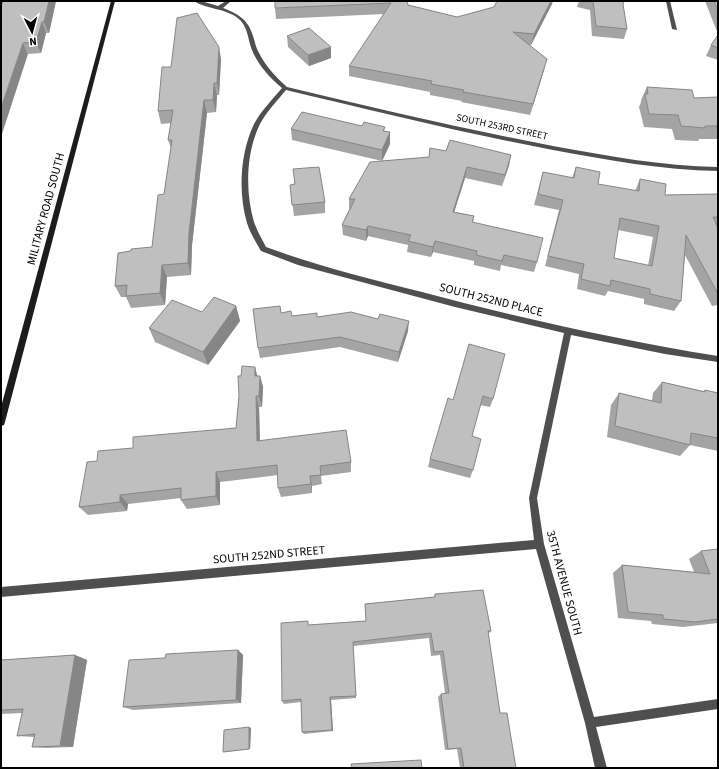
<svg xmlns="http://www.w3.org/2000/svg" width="719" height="769" font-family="'Source Sans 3',sans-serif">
<rect width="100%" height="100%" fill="#fff"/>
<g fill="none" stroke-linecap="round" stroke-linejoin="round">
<path fill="#4f4f4f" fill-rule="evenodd" d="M194,1H201L218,6L226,1H231L223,8C238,14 248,19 253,36C255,42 256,48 259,53C266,67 276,77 287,87C375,108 464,129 553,146C608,156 662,166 718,167V171C662,170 607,160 553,150C463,133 375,111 286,90C277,101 267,111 260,124C246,152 245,192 254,222C257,231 262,239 266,247C317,266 370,279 422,292C520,318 618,340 718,356V362L665,354L571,335L537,498L544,544L594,717L718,699V709L596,727L607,768H595L585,723L536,549L1,597V587L534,540L529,498L564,333L455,307L298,265L261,251C256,242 250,233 247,223C238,193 240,153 254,124C261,111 272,100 282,88C270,78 258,65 252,50C248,40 248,29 241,21C229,8 207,10 194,1Z
M666,1H670L677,30L672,29Z"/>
<path fill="#1c1c1c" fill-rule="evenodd" d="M111,1H115L5,422L4,425L1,426V407Z"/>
</g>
<path fill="#a4a4a4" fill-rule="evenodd" d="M3,1H56L49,33H46L41,53L28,54Z
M407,1L408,5L457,17L552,4L531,45H529L544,70L530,115L461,102L462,101L430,95V92L349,76V66L384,14L276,19L275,8Z
M579,1H624L623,5L627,29L624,39L592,36L590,10L577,7Z
M705,1H718V34Z
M718,35V60L706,56L711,45Z
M287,36L331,58L309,66L288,47Z
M221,59L219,95H217L216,112L207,113L192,245L191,275L167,277L165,305L131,308L126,297H121L115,286L131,251L152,247L164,194L171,148L168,140L171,123L161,124L158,111L171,67Z
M647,87L694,98L718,97V139H699L698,141L675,140L672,129L644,127L639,107L641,102V100Z
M362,126L385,127L384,131L390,132V144L382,161L429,157L430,148L446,151L511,155L502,186L465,178L454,212L474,216L473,222L537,262L534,272L501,265L500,271L474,265V261L433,252L431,257L407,252L408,245L368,236L366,241L343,235L342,225L349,210V199L382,161L292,140L291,129Z
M576,167L598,184L635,191L640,179L665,195L718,194V305L712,306L685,255L681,301L674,311L644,304V299L608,291L605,296L577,289L579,274L545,266L559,210L534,205L543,172L572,178ZM618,230L653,237L648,266L614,258Z
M290,185L325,202V213L294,216Z
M236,306L240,321L208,365L155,342L149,328L202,312Z
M281,313L292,316L317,317L408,331L398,362L340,347L260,358L258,348Z
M469,344L493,399L490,407L480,405L472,436L473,470L470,478L428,467L430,459L453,400Z
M255,367L257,376H260L263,387L262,407H259L260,440L351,462V472L321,476L322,484L312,486V493L281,497L278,488V475L220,482V505L187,509L181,500V498L128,504L127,511L88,515L79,507L97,461L133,448L236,428L241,376Z
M662,382L703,391L705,390L718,393V451L690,445L680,456L607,437L611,405L619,393L652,401L653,393Z
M718,549V623L683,627L652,624L651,621L618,618L613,573L622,565L694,572L689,559L701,551Z
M435,594L491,631L488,634L500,713L516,768H460L457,749L445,750L438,697L441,694L445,693L440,655L431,656L429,638L353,646L356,698L331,700L333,731L304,734L302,732L301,702L284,704L282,701L310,625L366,621L365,604L434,597Z
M238,650L243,655L241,703L133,710L123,707L165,658Z
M75,655L87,660L73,747L46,748L32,747L34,737L17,736L22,713L1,714V660Z
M251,728L250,749L226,752H223Z"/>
<path fill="#868686" d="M49,1H56L49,33L44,22Z
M551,1H553L552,4L531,45L534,34Z
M42,22L46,33L41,53L36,42Z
M23,43L28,54L1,137V108Z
M219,47L221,59L219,95L217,83Z
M331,47V58L309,66L308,55Z
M547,59L544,70L530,115L533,104Z
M214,83L217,95L216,112L213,100Z
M204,100L207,113L192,245L191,275L188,263L189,233Z
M390,132V144L382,161V150Z
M511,155L509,166L502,186L505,175Z
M467,167L465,178L451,222L453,212Z
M368,226V236L366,241V230Z
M435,241L433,252L431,257L433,247Z
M162,265L167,277L165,305L160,293Z
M236,306L240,321L208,365L203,352Z
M409,321L408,331L398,362L399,352Z
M255,367L258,379L255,376Z
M260,376L263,387L262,407L259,396Z
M256,396L259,407L260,451L257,441Z
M216,472L220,482V505L216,496Z
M310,476L312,486V493L311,484Z
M120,495L128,504L127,511L120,502Z
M238,650L243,655L241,703L236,700Z
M75,655L87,660L73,747L60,746Z
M330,697L331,700L333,731L332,730Z
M249,727L251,728L250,749H249Z"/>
<path fill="#bfbfbf" stroke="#868686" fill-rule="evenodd" d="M3,1H49L44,22H42L36,42L23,43L1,108V6Z
M275,1H407L408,5L457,17L494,7L497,1H551L534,34L513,32L547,59L533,104L463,92L464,90L431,84L432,81L349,66L391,3L275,8Z
M593,1H624L623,4L627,29L596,26Z
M714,1H718V11Z
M197,13L219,47L217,83H214L213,100H204L189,233L188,263L162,265L160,293L126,296L127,285L115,286L118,253L131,251V249L152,247L158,195L164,194L172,140H168L173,110L158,111L162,67H171L177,18Z
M309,28L331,47L308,55L287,36Z
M718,35V48L711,45Z
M647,87L692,90L694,98L718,97V126H705V128L681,126L678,115L649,114L645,94H648Z
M302,112L362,126L364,122L385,127L383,131L390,132L382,150L291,129Z
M450,140L511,155L505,175L467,167L453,212L474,216L472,222L543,238L537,262L504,255L502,261L476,255L477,251L435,241L433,247L408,241L411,235L368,226L366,230L342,225L355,199H349L370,162L429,157L430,148L446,151Z
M319,167L325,202L292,205L290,185L295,184L293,169Z
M576,167L600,172L598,184L639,191L640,179L666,184L665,195L718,194V217H713L718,228V294L686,235L681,301L650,294V289L611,280L610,286L581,279L584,264L548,256L563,200L538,194L543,172L574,178ZM620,218L659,226L652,266L614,258Z
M214,297L236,306L203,352L149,328L172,300L202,312Z
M280,306L281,313L291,311L292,316L317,313V317L351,312L378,319L380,314L409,321L399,352L340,337L258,348L253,309Z
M469,344L505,354L493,399L483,396L472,436L481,439L473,470L430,459L448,398L453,400Z
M242,366L255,367V376H260L259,396H256L257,441L346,430L351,462L320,466L321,475L310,476L311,484L278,488L277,465L216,472V496L181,500V488L120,495V502L79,507L87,462L97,461L98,451L133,448V437L236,428L239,396L238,376H241Z
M662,382L705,392V390L718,393V438L691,433L690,445L615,426L619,393L661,403Z
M718,549V619L695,622L663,619V615L628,612L622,565L710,574L701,551Z
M483,590L491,631H488L500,713H507L516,768H464L461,748L448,749L441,694L449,693L443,651L434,652L431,633L353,642L356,696L330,697L332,730L302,732L301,699L282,701L281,623L308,621V625L366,621L365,604L435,597V594Z
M238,650L236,700L123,707L129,660L165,658L166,654Z
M75,655L60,746L32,747L35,734L17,736L23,709L1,710V660Z
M249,727V749L223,752L224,730Z
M421,760L422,768H352L351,764Z"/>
<g text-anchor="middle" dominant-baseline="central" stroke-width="4" stroke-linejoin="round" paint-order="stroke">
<g font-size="10" fill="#000" stroke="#fff">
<text transform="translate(502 127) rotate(12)">SOUTH 253RD STREET</text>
</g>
<g font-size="12" fill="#000" stroke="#fff">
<text transform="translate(46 209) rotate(-75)">MILITARY ROAD SOUTH</text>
<text transform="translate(491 300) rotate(14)">SOUTH 252ND PLACE</text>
<text transform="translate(269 555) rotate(-5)">SOUTH 252ND STREET</text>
<text transform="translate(564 583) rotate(75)">35TH AVENUE SOUTH</text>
</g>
</g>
<rect width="719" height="769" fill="none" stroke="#000000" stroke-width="4"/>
<g transform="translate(32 32) rotate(174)" stroke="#ffffff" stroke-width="3" paint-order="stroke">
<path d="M0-3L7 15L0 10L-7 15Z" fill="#000000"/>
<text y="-6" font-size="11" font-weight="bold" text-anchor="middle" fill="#000000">N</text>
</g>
</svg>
